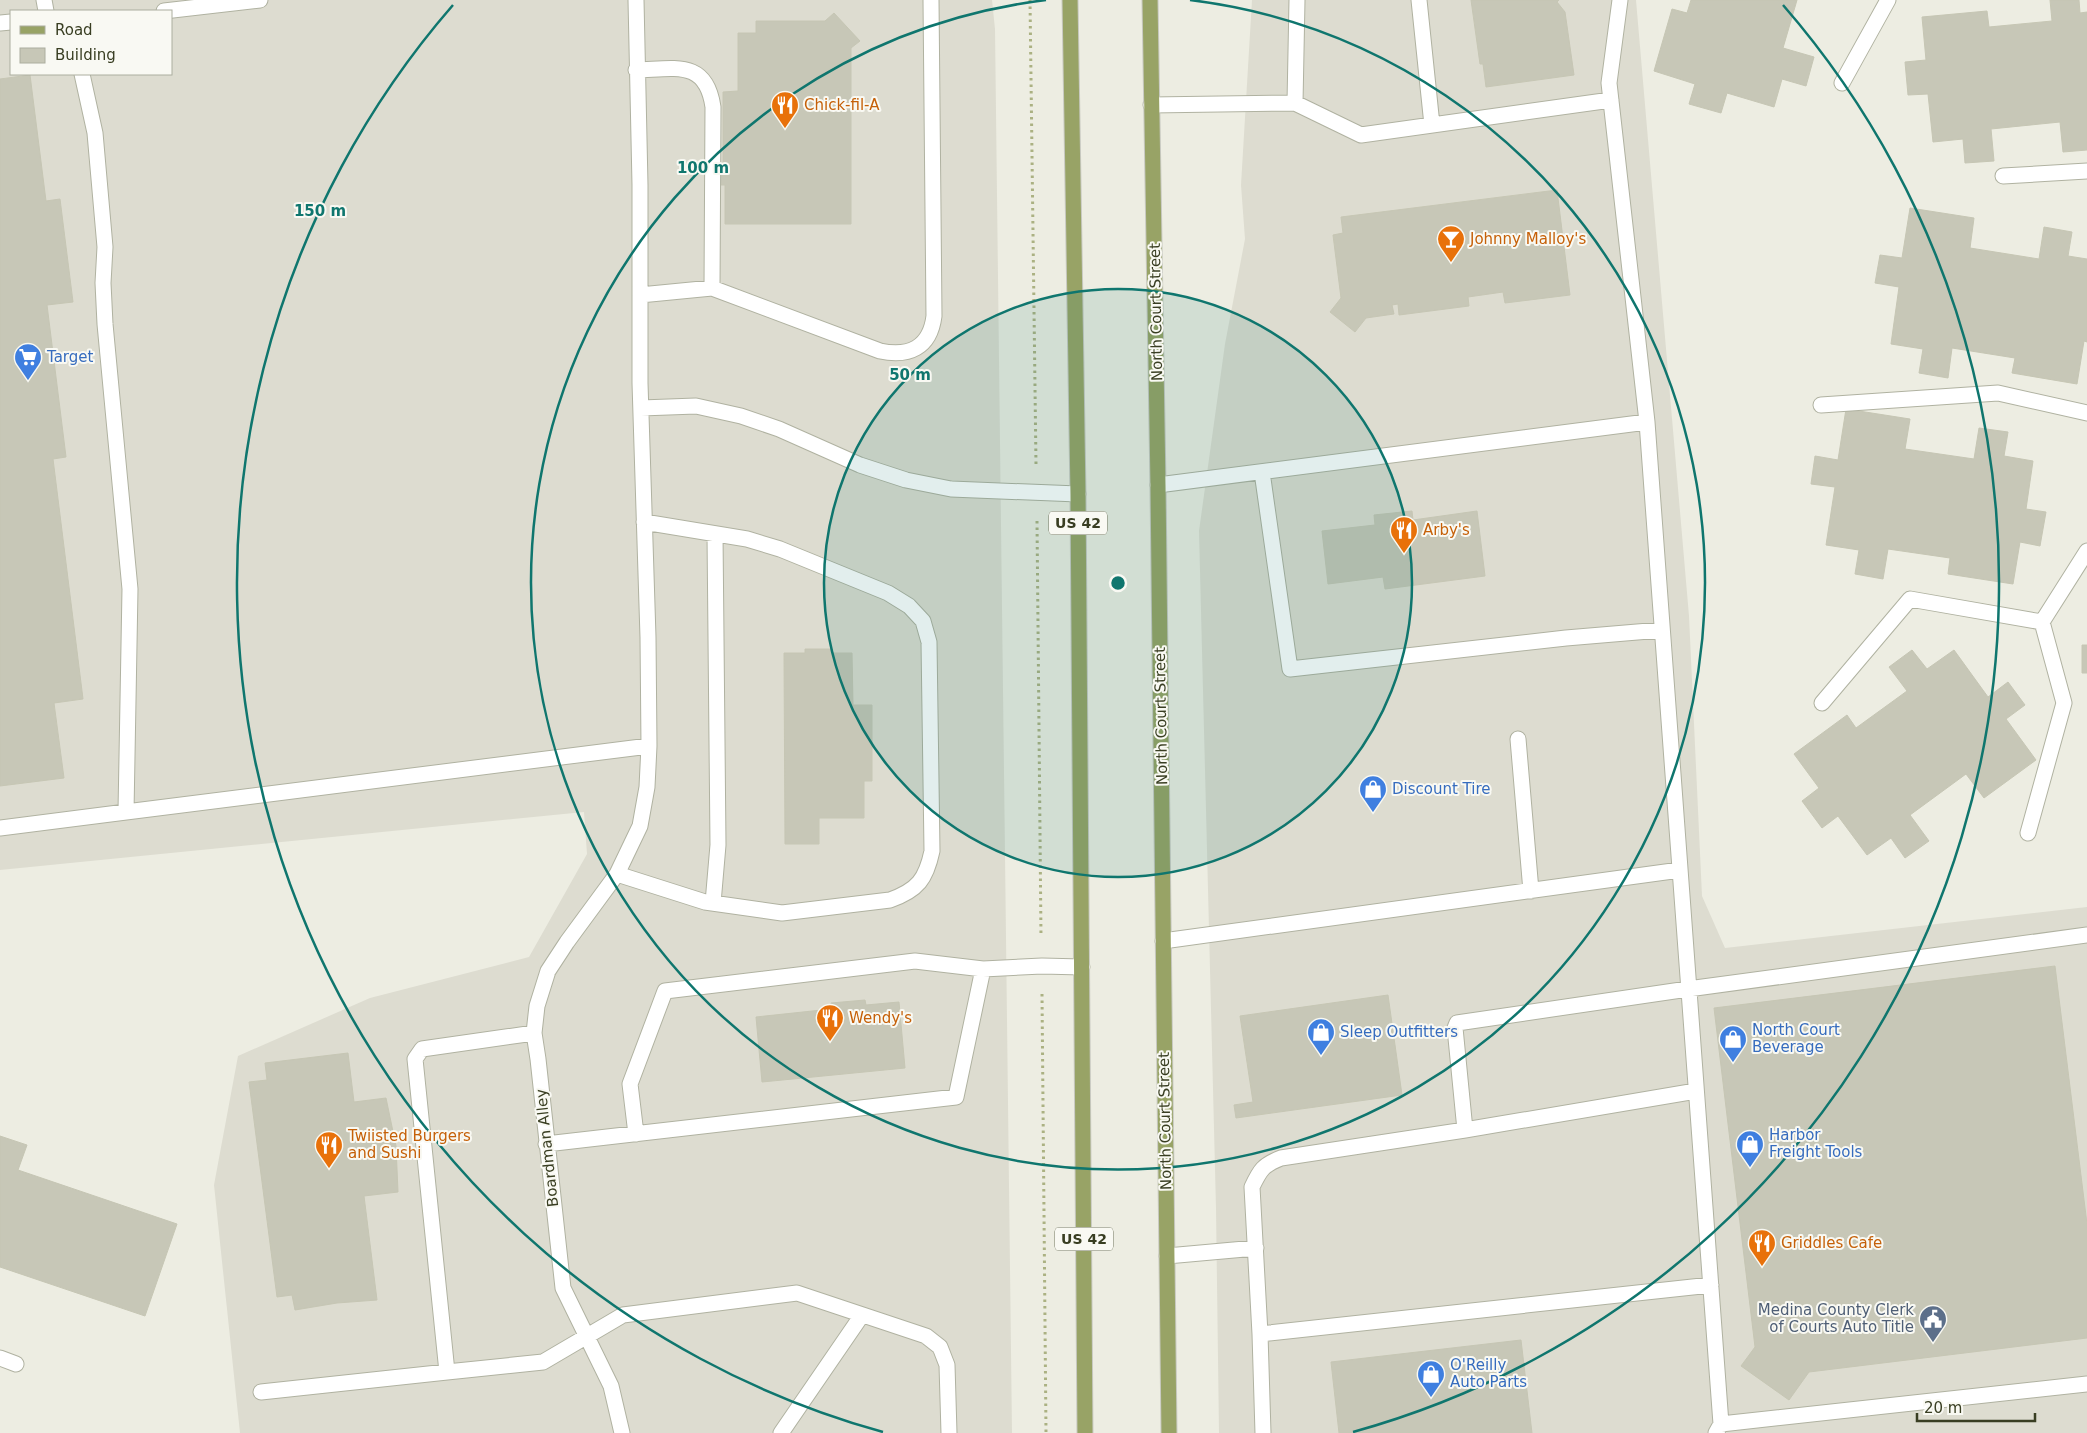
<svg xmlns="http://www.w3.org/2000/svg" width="2087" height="1433" font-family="'DejaVu Sans',sans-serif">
<rect width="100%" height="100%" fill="#edede2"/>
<path fill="#dddcd0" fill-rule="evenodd" d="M0,0H992L995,29L1012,1433H240L214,1185L238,1056L370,998L529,957L587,854L584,812L0,870ZM11,11H171V74H11Z
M1252,0H1636L1689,616L1702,896L1725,948L2087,907V1433H1219L1216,1208L1199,531L1225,344L1245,239L1241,185Z"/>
<path fill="#c7c7b7" stroke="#c6c6b4" d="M1471,0H1559L1557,2L1565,12L1574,75L1486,87L1483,64H1480Z
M1691,0H1797L1783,48L1814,57L1806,86L1782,79L1774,107L1727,93L1721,113L1689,104L1695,84L1654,71L1672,9L1687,13Z
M2050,0H2079L2080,13L2087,12V150L2063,152L2060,122L1991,129L1994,161L1965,163L1963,139L1933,142L1928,94L1908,95L1905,62L1926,60L1922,17L1987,11L1989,27L2052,21Z
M834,13L860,41L851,48V224H725V185H718V163H723V92L738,91V33H756V21H825Z
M30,75L46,201L60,199L73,302L47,305L66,457L53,459L83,699L54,703L64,778L0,786V79Z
M1557,190L1570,295L1505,303L1503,292L1468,297L1469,306L1399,315L1398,304L1392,305L1394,314L1366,318L1355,332L1330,312L1341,298L1333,235L1343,233L1341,217Z
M1910,208L1974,218L1970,248L2039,259L2044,227L2072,232L2068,256L2087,259V342L2084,341L2077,384L2012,373L2015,358L1952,348L1948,378L1919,373L1923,349L1891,344L1899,287L1875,283L1880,255L1902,258Z
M1846,409L1910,419L1905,449L1974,459L1979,428L2008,432L2004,456L2033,461L2026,509L2046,512L2040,546L2020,542L2013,584L1948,574L1950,558L1888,549L1883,579L1855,574L1859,550L1826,545L1835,487L1811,484L1815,456L1838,460Z
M1412,511L1413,520L1477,511L1485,576L1385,589L1383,577L1328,584L1322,531L1375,525L1374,515Z
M2082,645H2087V673H2082Z
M805,649H832V653H852L853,705H872V781H864V818H819V844H785L784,653H805Z
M1912,650L1927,669L1954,650L1988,697L2008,682L2025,705L2006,719L2036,760L1984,798L1966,774L1910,815L1929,841L1905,858L1891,838L1867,855L1838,816L1822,828L1802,801L1819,788L1794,754L1847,715L1856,728L1907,691L1889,667Z
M2055,966L2087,1224V1338L1809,1372L1789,1400L1741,1366L1755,1347L1714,1008Z
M1388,995L1402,1095L1236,1118L1234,1105L1253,1102L1240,1016Z
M865,1000L866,1005L899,1002L905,1068L762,1082L756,1017L831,1009V1003Z
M348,1053L354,1102L386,1098L396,1146L398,1192L364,1196L377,1300L337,1303L295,1310L292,1295L277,1297L249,1082L267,1080L265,1063Z
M0,1136L27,1145L18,1170L177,1224L145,1316L0,1267Z
M1521,1340L1532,1433H1339L1331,1362Z"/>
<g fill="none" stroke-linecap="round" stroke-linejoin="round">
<g stroke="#b0b2a1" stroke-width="17">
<path id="minor" d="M44,0L46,11
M1419,0L1432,125
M1620,0L1609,83L1647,422
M164,11L260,0
M0,23L11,22
M636,70C675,69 706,59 713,107L712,288
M82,74L95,133L105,247L103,283L105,324L130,589L126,812L649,746
M1842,83L1888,0
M1295,103L1297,0
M1151,105L1295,103L1361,135L1611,100
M2003,176L2087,171
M640,295L712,288L880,351C909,357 930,348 934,316L931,0
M1821,405L1998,393L2087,413
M641,408L696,406L741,416L779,429L860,465L906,480L951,489L1078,494
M1262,472L1290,669L1566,638L1661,630
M1158,485L1647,422L1721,1424L1716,1433
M1822,703L1910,599L2042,622L2087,551
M1518,739L1531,891
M0,828L126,812
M2028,833L2064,703L2042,622
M617,874L705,902L782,913L890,900C918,890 926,879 932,851L929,642L923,621L909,606L888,593L780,549L747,539L644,522
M713,903L718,845L715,534
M1163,941L1680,870
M534,1033L422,1049L415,1059L447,1372L543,1362L623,1315L797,1293L926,1336L940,1347L947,1365L949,1433
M1465,1130L1455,1028L1457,1023L1688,989L2087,935
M636,1134L630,1084L665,991L915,961L983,969L1042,966L1082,967
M546,1144L956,1097L983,969
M1167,1256L1256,1248
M1260,1334L1252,1187C1260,1170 1263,1165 1281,1158L1465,1130L1696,1091
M0,1358L16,1364
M261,1392L447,1372
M1721,1424L2087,1384
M622,1433L611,1386L563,1288L538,1059L534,1033L537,1006L548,971L567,942L617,874L640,826L647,787L649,746L648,637L640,383V185L636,0
M781,1433L862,1315
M1263,1433L1260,1334L1711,1285"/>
</g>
<g stroke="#c8c9c1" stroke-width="17">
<path id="major" d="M1070,0L1078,494L1085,1433
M1150,0L1158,485L1169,1433"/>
</g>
<path stroke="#abb182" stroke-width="3" stroke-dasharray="2.5 4" stroke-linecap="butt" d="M1030,0L1036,465
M1037,521L1041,937
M1042,994L1046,1433"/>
<use href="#minor" stroke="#fff" stroke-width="15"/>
<use href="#major" stroke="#98a366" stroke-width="15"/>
</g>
<circle cx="1118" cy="583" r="294" fill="#0f766e" fill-opacity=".12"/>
<g fill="none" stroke="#0f766e" stroke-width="2.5">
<circle cx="1118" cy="583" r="294"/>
<path d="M1190 0A587 587 0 1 1 1046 0"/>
<path d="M883 1432A881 881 0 0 1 453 5M1783 5A881 881 0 0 1 1353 1432"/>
</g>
<defs>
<g id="restaurant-pin" transform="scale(1.4375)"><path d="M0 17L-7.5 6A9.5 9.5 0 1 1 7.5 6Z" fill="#e8710a" stroke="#f9f9f3"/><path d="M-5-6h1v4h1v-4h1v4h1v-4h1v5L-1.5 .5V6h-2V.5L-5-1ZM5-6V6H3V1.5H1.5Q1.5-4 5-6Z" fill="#fff"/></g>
<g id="bar-pin" transform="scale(1.4375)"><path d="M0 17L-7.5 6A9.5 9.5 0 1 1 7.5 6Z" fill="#e8710a" stroke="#f9f9f3"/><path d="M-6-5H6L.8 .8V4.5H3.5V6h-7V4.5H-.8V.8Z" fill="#fff"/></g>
<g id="supermarket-pin" transform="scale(1.4375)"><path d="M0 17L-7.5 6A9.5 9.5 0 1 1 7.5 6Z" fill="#3f7fe0" stroke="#f9f9f3"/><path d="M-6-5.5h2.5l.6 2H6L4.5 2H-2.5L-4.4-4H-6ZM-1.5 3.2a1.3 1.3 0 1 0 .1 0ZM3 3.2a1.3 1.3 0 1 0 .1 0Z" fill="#fff"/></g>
<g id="shop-pin" transform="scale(1.4375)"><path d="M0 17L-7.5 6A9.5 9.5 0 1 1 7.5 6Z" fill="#3f7fe0" stroke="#f9f9f3"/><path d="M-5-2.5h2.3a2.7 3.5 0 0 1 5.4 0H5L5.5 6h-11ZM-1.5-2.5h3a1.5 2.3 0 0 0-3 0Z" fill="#fff"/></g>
<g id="civic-pin" transform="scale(1.4375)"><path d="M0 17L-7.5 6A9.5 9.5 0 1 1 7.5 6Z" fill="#5c6f8a" stroke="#f9f9f3"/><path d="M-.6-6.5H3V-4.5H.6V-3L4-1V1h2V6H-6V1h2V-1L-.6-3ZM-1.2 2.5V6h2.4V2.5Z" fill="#fff"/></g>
</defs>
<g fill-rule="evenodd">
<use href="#restaurant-pin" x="785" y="105"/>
<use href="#bar-pin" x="1451" y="239"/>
<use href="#supermarket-pin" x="28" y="357"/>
<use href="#restaurant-pin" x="1404" y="530"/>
<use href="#shop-pin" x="1373" y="789"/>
<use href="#restaurant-pin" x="830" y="1018"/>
<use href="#shop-pin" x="1321" y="1032"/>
<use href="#shop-pin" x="1733" y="1039"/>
<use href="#shop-pin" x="1750" y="1144"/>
<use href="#restaurant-pin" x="329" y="1145"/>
<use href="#restaurant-pin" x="1762" y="1243"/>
<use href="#civic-pin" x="1933" y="1319"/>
<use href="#shop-pin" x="1431" y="1374"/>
</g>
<g text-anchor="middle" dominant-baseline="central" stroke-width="4" stroke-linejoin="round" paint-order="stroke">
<g fill="#f9f9f3" stroke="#737661" stroke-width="1">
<rect x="1049" y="511.5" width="58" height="23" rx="4"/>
<rect x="1055" y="1227.5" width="58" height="23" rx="4"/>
</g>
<g font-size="14" font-weight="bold" fill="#393e22">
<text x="1078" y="523">US 42</text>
<text x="1084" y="1239">US 42</text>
</g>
<g font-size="15" fill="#c56008" stroke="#f9f9f3" text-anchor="start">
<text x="804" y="105">Chick-fil-A</text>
<text x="1470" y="239">Johnny Malloy's</text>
<text x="1423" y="530">Arby's</text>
<text x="849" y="1018">Wendy's</text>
<text x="348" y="1136">Twiisted Burgers<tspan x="348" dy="17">and Sushi</tspan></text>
<text x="1781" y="1243">Griddles Cafe</text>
</g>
<g font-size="15" fill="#393e22" stroke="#f9f9f3">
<text transform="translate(1156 312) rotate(-91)">North Court Street</text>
<text transform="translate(1161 716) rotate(-91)">North Court Street</text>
<text transform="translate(1165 1121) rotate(-91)">North Court Street</text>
<text transform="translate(547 1148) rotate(-96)">Boardman Alley</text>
</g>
<g font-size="15" fill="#366cbe" stroke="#f9f9f3" text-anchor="start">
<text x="47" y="357">Target</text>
<text x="1392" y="789">Discount Tire</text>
<text x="1752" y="1030">North Court<tspan x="1752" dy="17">Beverage</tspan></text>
<text x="1340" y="1032">Sleep Outfitters</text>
<text x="1769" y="1135">Harbor<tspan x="1769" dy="17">Freight Tools</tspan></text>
<text x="1450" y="1365">O'Reilly<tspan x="1450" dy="17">Auto Parts</tspan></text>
</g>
<g font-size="15" fill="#4e5e75" stroke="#f9f9f3" text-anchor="end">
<text x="1914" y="1310">Medina County Clerk<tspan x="1914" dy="17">of Courts Auto Title</tspan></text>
</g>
</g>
<circle cx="1118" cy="583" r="8" fill="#0f766e" stroke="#f9f9f3" stroke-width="2.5"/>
<g font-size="15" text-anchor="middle" font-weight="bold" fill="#0f766e" stroke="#f9f9f3" stroke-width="4" stroke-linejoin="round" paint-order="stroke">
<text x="703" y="173">100 m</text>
<text x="320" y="216">150 m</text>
<text x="910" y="380">50 m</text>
</g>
<rect x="10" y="10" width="162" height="65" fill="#f9f9f3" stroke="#acae9f"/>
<rect x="20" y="26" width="25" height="8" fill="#98a366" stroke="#acae9f"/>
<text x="55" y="35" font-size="15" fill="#393e22">Road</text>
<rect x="20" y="48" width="25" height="15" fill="#c7c7b7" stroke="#acae9f"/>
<text x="55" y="60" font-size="15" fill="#393e22">Building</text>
<path d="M1917 1413v8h118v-8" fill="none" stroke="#393e22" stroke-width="2.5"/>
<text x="1924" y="1413" font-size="15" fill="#393e22" stroke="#f9f9f3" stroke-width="4" paint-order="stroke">20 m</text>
</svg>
